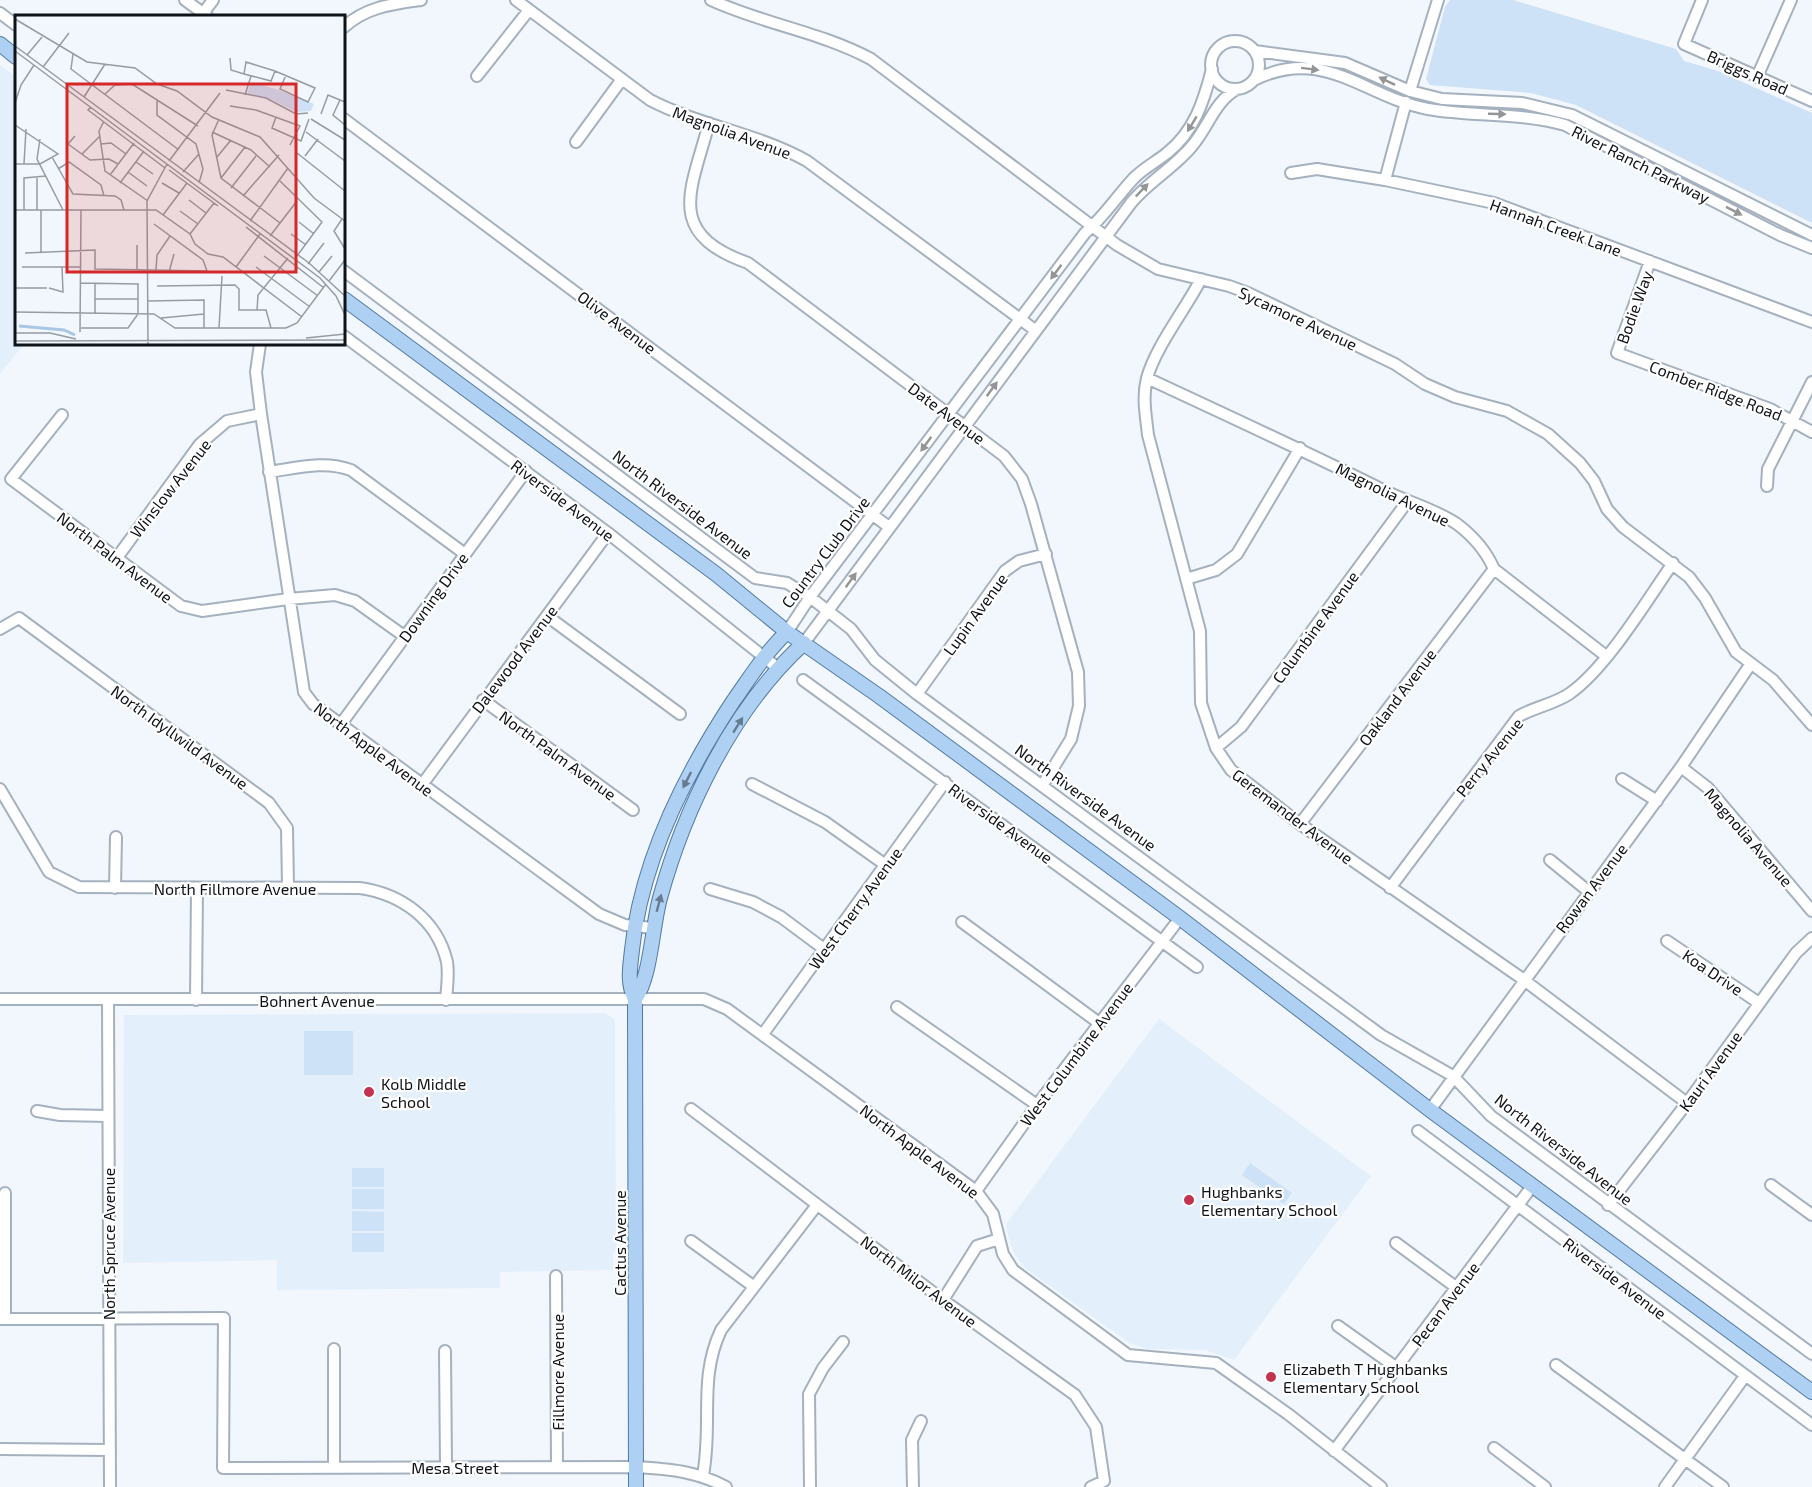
<svg xmlns="http://www.w3.org/2000/svg" width="1812" height="1487" font-family="'Exo 2',sans-serif">
<rect width="100%" height="100%" fill="#f1f7fc"/>
<path fill="#e4effc" d="M0,65L16,77V344H24L0,374Z
M605,1013L615,1019L616,1249L613,1254V1270L500,1272V1288L277,1290V1260L123,1263L124,1015Z
M1159,1019L1371,1176L1234,1360L1205,1350L1148,1349L1129,1343L1025,1268L1015,1255L1009,1240L1006,1224Z"/>
<path fill="#cde1f7" d="M1450,0H1513L1676,49L1684,61L1718,71L1812,113V223L1576,105L1531,93L1430,85L1426,79L1445,7Z
M304,1031H353V1075H304Z
M1250,1163L1292,1193L1284,1204L1242,1175Z
M352,1168H384V1187H352Z
M352,1189H384V1209H352Z
M352,1211L384,1212V1231H352Z
M352,1233H384V1252H352Z"/>
<g fill="none" stroke-linecap="round" stroke-linejoin="round">
<g stroke="#a5b1bf" stroke-width="14">
<path id="minor" d="M185,0L207,16
M516,0L650,100C700,126 757,133 807,161L1035,330
M711,0C763,24 821,32 871,59L1117,245L1158,269L1229,286L1248,293L1395,364L1425,384L1455,397L1507,411L1548,434L1580,463L1594,481L1607,509L1623,527L1689,577L1705,598L1736,652L1773,680L1812,725
M1702,0L1684,44L1812,101
M0,13L16,25
M201,16L213,0
M344,27C366,7 392,4 421,0
M1211 65a24 24 0 1 1 48 0a24 24 0 1 1-48 0Z
M1255,51L1345,63L1410,91L1442,99L1522,103L1572,115L1812,235
M477,76L529,10
M1757,77L1791,0
M1254,80C1324,45 1364,97 1428,109C1474,117 1520,112 1565,125L1780,235L1812,248
M1410,91L1438,0
M344,119L889,527
M709,123C691,191 664,233 748,263L1004,456L1022,479L1031,504L1078,672L1079,706L1071,739L1042,786
M576,142L622,79
M1291,173L1317,169L1385,180L1494,203L1812,322
M1385,180L1406,102
M1650,261L1617,353L1770,409L1812,432
M344,271L755,578L787,583L810,597L851,629L875,660L917,694L1381,1035L1453,1076L1491,1116L1812,1354
M1201,279C1185,310 1156,346 1147,378C1142,397 1146,416 1148,435L1200,631L1201,703L1216,748L1231,770L1300,824L1524,980L1687,1103
M344,336L608,533L779,669
M260,344L256,372L261,414L304,692L313,704L599,914L625,925L652,928
M1147,378C1226,415 1305,451 1383,490C1407,502 1435,509 1457,524C1473,536 1486,551 1494,569L1606,656
M62,415L11,479L181,606L202,611L288,599L335,595L355,601L404,636
M269,472C297,468 324,460 351,470L465,554
M1767,486L1768,469L1812,382
M116,559L200,444L227,421L261,414
M1186,579L1216,570L1237,554L1300,448
M547,616L680,714
M0,629L19,618L269,803L287,828L288,887
M787,632L810,597L1085,233C1104,217 1117,196 1134,178C1144,168 1156,162 1167,153C1194,132 1204,101 1212,69
M804,643L1131,203C1149,181 1174,168 1192,146C1209,126 1214,102 1237,89
M803,680L1197,967
M917,694L1005,571L1019,561L1046,554
M483,700L633,810
M341,724L526,471
M1216,748L1241,727L1407,502
M1681,767L1708,788L1812,911
M1622,779L1657,801
M752,784L825,822L887,866
M421,786L608,533
M0,789L49,872L79,887L360,888C401,894 437,919 447,962C449,973 447,988 446,1000
M1300,824L1494,569
M1550,860L1588,891
M115,888L116,837
M1390,888L1519,716C1535,707 1554,704 1569,694C1606,669 1647,600 1673,563
M710,889L753,902L781,917L824,949
M962,922L1099,1023
M1667,941L1759,1003
M0,999H704L727,1009L976,1191L993,1214L1003,1254L1013,1270L1128,1355L1216,1363L1288,1414L1381,1487
M196,1000L197,888
M108,1001L110,1487
M897,1007L1037,1105
M763,1034L945,782
M691,1109L943,1300L1075,1395L1096,1427L1104,1481L1091,1487
M1430,1110L1681,767L1750,665
M37,1111L60,1115L108,1116
M1418,1131L1812,1425
M1771,1185L1812,1215
M976,1191L1037,1105L1180,918
M1608,1205L1687,1103L1796,953L1812,938
M691,1241L753,1286
M1396,1243L1457,1288
M556,1276L557,1467
M943,1300L977,1246L999,1239
M5,1318V1193
M0,1319L224,1318L223,1468L636,1467C670,1469 696,1471 726,1487
M1338,1326L1397,1368
M334,1349V1468
M445,1351L446,1467
M1556,1365L1723,1487
M1494,1448L1545,1487
M0,1449L109,1450
M1334,1451L1533,1185
M703,1475C713,1423 698,1379 721,1330L817,1205
M810,1487L809,1394L823,1368L843,1342
M913,1487L912,1440L921,1421
M1665,1487L1745,1376"/>
</g>
<g stroke="#537aa1" stroke-width="16">
<path id="major" d="M0,44L16,57
M344,299L716,574L787,632L879,696L1180,918L1430,1110L1812,1392
M635,999C651,977 652,927 660,898C685,807 733,708 804,643
M636,1487L635,999C627,983 630,968 632,950C641,861 685,774 734,700C751,676 766,652 787,632"/>
</g>
<use href="#minor" stroke="#fff" stroke-width="10"/>
<use href="#major" stroke="#aed0f3" stroke-width="14"/>
</g>
<defs><path id="oneway-solid" d="M-6-.8H1V-3.2L6.5 0L1 3.2V.8H-6Z" transform="scale(1.5)"/></defs>
<g fill="#939597">
<use href="#oneway-solid" transform="translate(1310 69) rotate(7)"/>
<use href="#oneway-solid" transform="translate(1387 81) rotate(-154)"/>
<use href="#oneway-solid" transform="translate(1497 114) rotate(2)"/>
<use href="#oneway-solid" transform="translate(1192 124) rotate(121)"/>
<use href="#oneway-solid" transform="translate(1142 190) rotate(-46)"/>
<use href="#oneway-solid" transform="translate(1734 211) rotate(27)"/>
<use href="#oneway-solid" transform="translate(1056 272) rotate(127)"/>
<use href="#oneway-solid" transform="translate(992 389) rotate(-54)"/>
<use href="#oneway-solid" transform="translate(926 444) rotate(126)"/>
<use href="#oneway-solid" transform="translate(851 580) rotate(-54)"/>
</g>
<g fill="#667b90">
<use href="#oneway-solid" transform="translate(738 725) rotate(-58)"/>
<use href="#oneway-solid" transform="translate(687 780) rotate(117)"/>
<use href="#oneway-solid" transform="translate(659 903) rotate(-75)"/>
</g>
<g fill="#c3334f" stroke="#fff" stroke-width="2">
<circle cx="369" cy="1092" r="6"/>
<circle cx="1189" cy="1200" r="6"/>
<circle cx="1271" cy="1377" r="6"/>
</g>
<g text-anchor="middle" dominant-baseline="central" stroke-width="4.5" stroke-linejoin="round" paint-order="stroke">
<g font-size="16" fill="#0e1318" stroke="#fff">
<text transform="translate(1748 72) rotate(24)">Briggs Road</text>
<text transform="translate(732 132) rotate(20)">Magnolia Avenue</text>
<text transform="translate(1641 164) rotate(27)">River Ranch Parkway</text>
<text transform="translate(1556 227) rotate(20)">Hannah Creek Lane</text>
<text transform="translate(1634 307) rotate(-70)">Bodie Way</text>
<text transform="translate(1298 318) rotate(25)">Sycamore Avenue</text>
<text transform="translate(617 322) rotate(37)">Olive Avenue</text>
<text transform="translate(1716 390) rotate(21)">Comber Ridge Road</text>
<text transform="translate(947 413) rotate(37)">Date Avenue</text>
<text transform="translate(170 488) rotate(-52)">Winslow Avenue</text>
<text transform="translate(1393 494) rotate(26)">Magnolia Avenue</text>
<text transform="translate(563 500) rotate(37)">Riverside Avenue</text>
<text transform="translate(683 504) rotate(37)">North Riverside Avenue</text>
<text transform="translate(825 552) rotate(-53)">Country Club Drive</text>
<text transform="translate(115 557) rotate(37)">North Palm Avenue</text>
<text transform="translate(433 597) rotate(-54)">Downing Drive</text>
<text transform="translate(975 614) rotate(-54)">Lupin Avenue</text>
<text transform="translate(1315 627) rotate(-54)">Columbine Avenue</text>
<text transform="translate(514 659) rotate(-53)">Dalewood Avenue</text>
<text transform="translate(1397 697) rotate(-53)">Oakland Avenue</text>
<text transform="translate(180 737) rotate(36)">North Idyllwild Avenue</text>
<text transform="translate(374 749) rotate(37)">North Apple Avenue</text>
<text transform="translate(558 755) rotate(36)">North Palm Avenue</text>
<text transform="translate(1489 757) rotate(-51)">Perry Avenue</text>
<text transform="translate(1086 797) rotate(36)">North Riverside Avenue</text>
<text transform="translate(1293 816) rotate(37)">Geremander Avenue</text>
<text transform="translate(1001 823) rotate(36)">Riverside Avenue</text>
<text transform="translate(1749 837) rotate(49)">Magnolia Avenue</text>
<text x="235" y="888">North Fillmore Avenue</text>
<text transform="translate(1591 888) rotate(-53)">Rowan Avenue</text>
<text transform="translate(855 908) rotate(-54)">West Cherry Avenue</text>
<text transform="translate(1713 972) rotate(34)">Koa Drive</text>
<text x="317" y="1000">Bohnert Avenue</text>
<text transform="translate(1076 1054) rotate(-53)">West Columbine Avenue</text>
<text transform="translate(1710 1071) rotate(-54)">Kauri Avenue</text>
<text transform="translate(1564 1149) rotate(38)">North Riverside Avenue</text>
<text transform="translate(920 1151) rotate(37)">North Apple Avenue</text>
<text transform="translate(619 1243) rotate(-90)">Cactus Avenue</text>
<text transform="translate(108 1244) rotate(-90)">North Spruce Avenue</text>
<text transform="translate(1615 1278) rotate(37)">Riverside Avenue</text>
<text transform="translate(919 1281) rotate(37)">North Milor Avenue</text>
<text transform="translate(1445 1304) rotate(-53)">Pecan Avenue</text>
<text transform="translate(557 1372) rotate(-90)">Fillmore Avenue</text>
<text x="455" y="1467">Mesa Street</text>
</g>
<g font-size="16" fill="#0e1318" stroke="#fff" text-anchor="start">
<text x="381" y="1083">Kolb Middle<tspan x="381" dy="18">School</tspan></text>
<text x="1201" y="1191">Hughbanks<tspan x="1201" dy="18">Elementary School</tspan></text>
<text x="1283" y="1368">Elizabeth T Hughbanks<tspan x="1283" dy="18">Elementary School</tspan></text>
</g>
</g>
<g transform="translate(15 15)">
<rect width="330" height="330" fill="#f1f7fc"/>
<path d="M236,67L264,75L299,89L296,96L281,97L251,82L232,79Z" fill="#cde1f7"/>
<path fill="none" stroke="#aac6e4" stroke-width="3" d="M4,311L49,315L60,320"/>
<path fill="none" stroke="#969ca1" stroke-width="1.5" d="M0,4L72,47L120,53L142,69L162,76L197,102L245,122L299,183L330,206M0,31L294,248L330,281M0,36L305,263L321,281L330,300M58,39L56,54L164,135M12,40L27,22M215,43L216,55L229,59L256,66L260,56M28,52L54,18M229,59L231,47L260,56L300,73L293,87L265,74L271,60M211,75L251,83L281,99L293,98M90,79L100,70L117,69L183,111M230,80L236,61M69,82L90,49M142,84V100L181,129L188,154L184,168M325,85L318,100L330,110M0,88L6,70L19,50M215,91L241,95L285,111L275,130M76,92L73,95L150,153M306,99L313,80L330,87M261,102L257,113L286,126L294,104M204,104L197,120L206,163L265,208M296,104L330,125M89,106L84,116L90,156L133,186M0,110L43,139L25,149H0M197,117L236,135L255,152M291,117L330,146M60,121L53,129L75,145L94,144L103,149M25,124L22,144L48,195M86,129L96,128L111,139M282,138L330,176M67,139L85,121M290,141L303,124M37,142L58,179L100,181L106,185L109,195M202,142L216,125M154,146L205,78M121,147L138,159M9,149L11,114M43,154L54,147L86,170L89,181M154,155L203,191M113,157L132,171M168,157L184,139M95,160L119,128M22,163V195M206,163L230,132M265,166L307,207L282,241M105,168L129,136M147,168L164,178M216,173L241,141M228,181L264,140M174,185L191,198M0,195H141L175,219L180,229L193,239L208,242L287,302M9,195V163L31,161M26,195V238M165,196L183,209M148,200L172,168M327,204L319,216L330,234M235,206L273,153M284,207L299,219M231,212L309,273M175,219L199,188M276,219L291,230M255,221L282,186M122,230V254M10,238L80,235V254L192,256L188,245L139,209M249,241L303,281M293,249L309,228M7,252H66M221,252L245,219M241,252L295,292M141,255L142,240L155,221M154,257L159,239M304,257L317,241M314,266L330,245M66,268L123,269V299L113,313H66M80,268V299M142,271L220,270L224,274V295H251L256,313M0,273H32M34,273L48,277L47,252M80,284H123M132,286L189,285V313M242,295L243,280L273,243M0,297L139,299L160,313H271L282,308L311,269M146,303L189,299M204,313L207,261M65,317L66,195M0,318H35L61,324M291,323L330,319M0,326L330,325M133,329L132,186L152,149"/>
<path fill="#d62828" fill-opacity="0.15" stroke="#d62828" stroke-width="3" d="M52,69H281V257H52Z"/>
<rect width="330" height="330" fill="none" stroke="#0e1318" stroke-width="3"/>
</g>
</svg>
